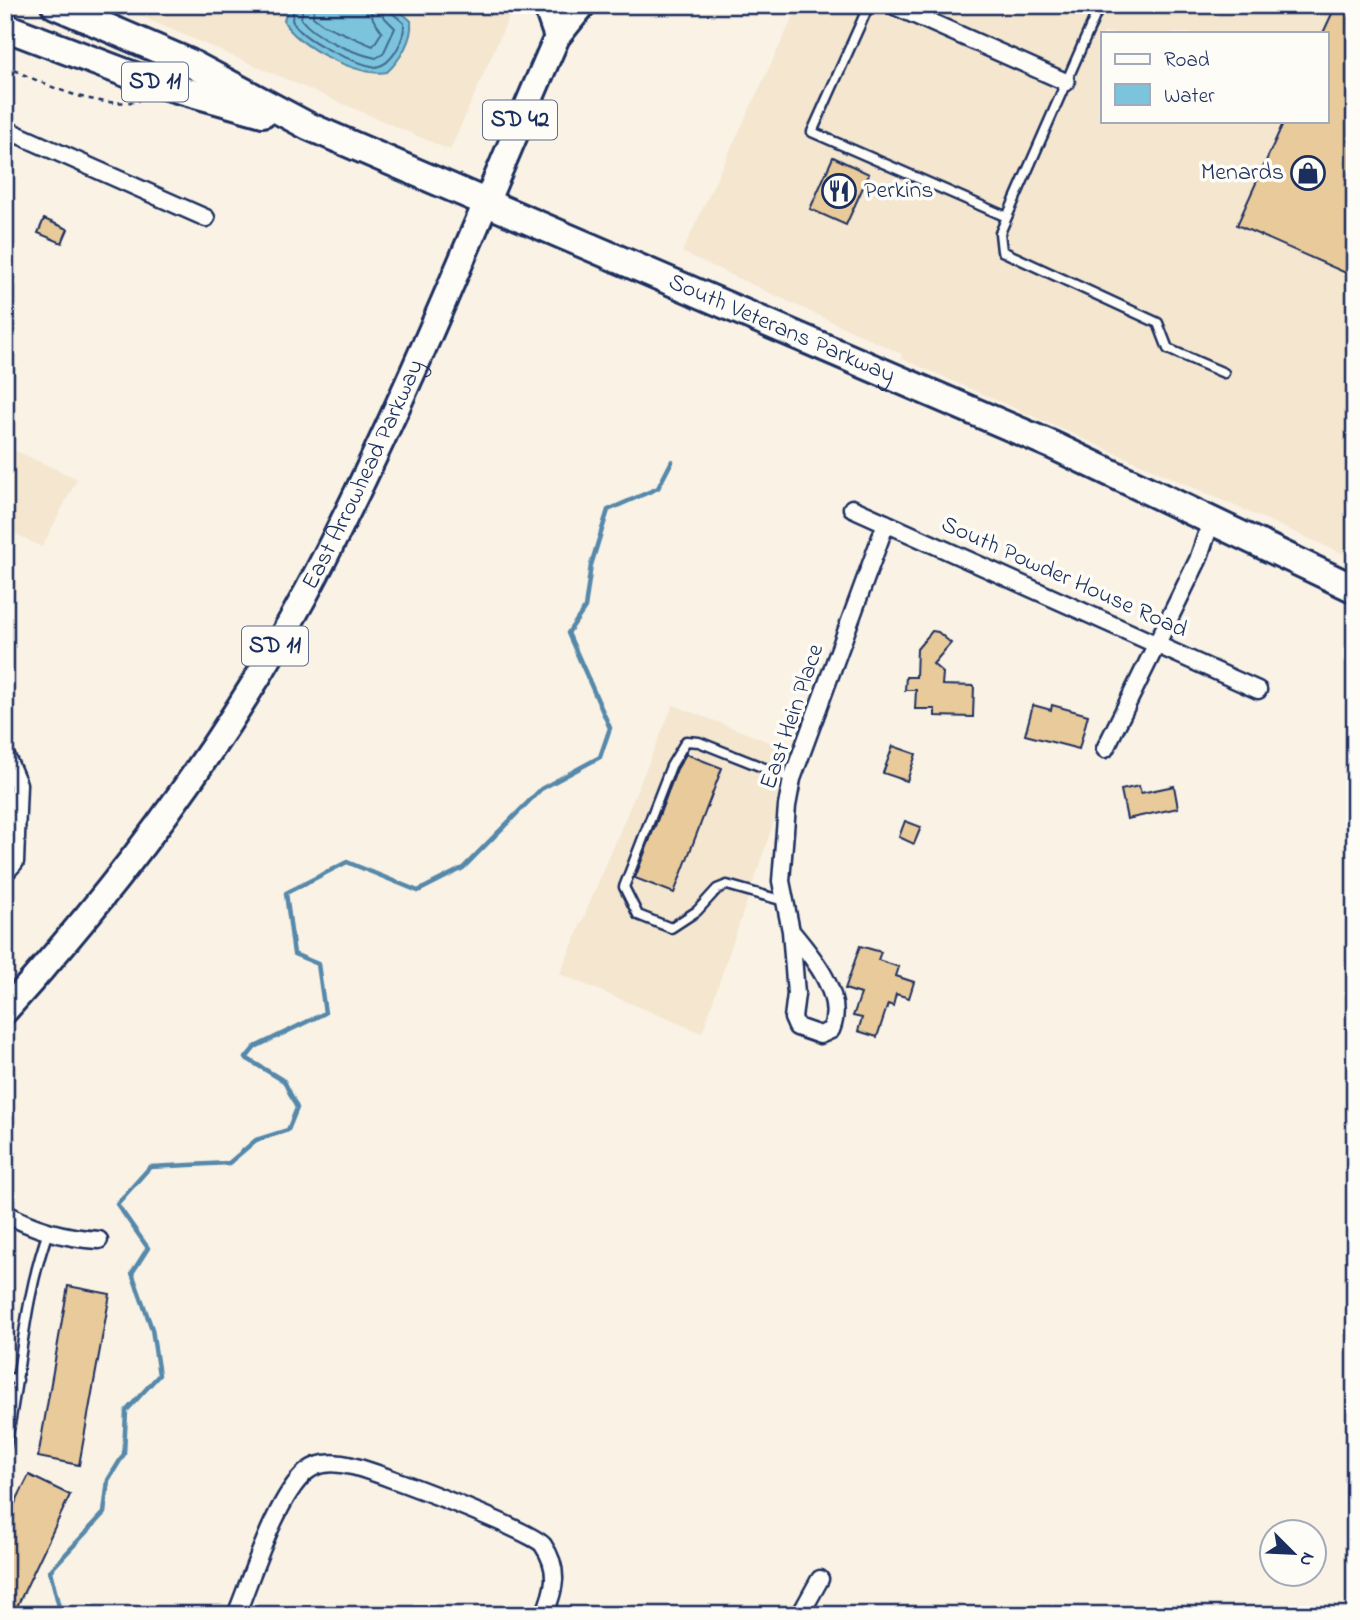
<svg xmlns="http://www.w3.org/2000/svg" width="1360" height="1620" font-family="'Indie Flower',sans-serif">
<rect width="100%" height="100%" fill="#f9f2e5"/>
<filter id="ink" filterUnits="userSpaceOnUse"><feTurbulence type="fractalNoise" baseFrequency=".0143" numOctaves="2"/><feDisplacementMap in="SourceGraphic" scale="14" xChannelSelector="R" yChannelSelector="G"/><feConvolveMatrix kernelMatrix="1 2 1 2 8 2 1 2 1" color-interpolation-filters="sRGB"/></filter>
<g filter="url(#ink)">
<path fill="#f4e6cf" fill-rule="evenodd" d="M115,5H514L450,150Z
M799,5H1355V559L901,358L902,354L682,252ZM1103,33H1327V121H1103Z
M5,446L77,479L42,547L5,528Z
M673,705L797,753L702,1033L560,974Z"/>
<path fill="#7cc4dc" stroke="#58a" stroke-width="2" d="M288,5H394L411,21C413,39 400,60 387,72C361,78 295,46 284,21Z"/>
<g fill="none" stroke-linecap="round" stroke-linejoin="round">
<path stroke="#426b90" stroke-width="2" d="M294,5L292,20C301,41 354,63 376,67C393,64 405,39 404,23L391,12L390,5
M303,5L301,19C315,38 353,53 376,58L383,54L395,28L383,16L381,5
M314,5L313,17L324,25L373,46L382,32L373,19L370,5"/>
<path stroke="#58a" stroke-width="4.5" d="M61,1615L50,1571L104,1513L108,1480L124,1454L126,1411L159,1375L152,1329L132,1273L148,1248L117,1204L150,1167L229,1163L256,1140L288,1130L297,1108L284,1081L246,1058L255,1047L325,1013L318,964L294,954L286,893L347,862L418,891L463,868L541,789L600,757L610,728L568,633L585,608L591,565L608,510L658,488L672,461"/>
</g>
<path fill="#e8ca9b" stroke="#1b2f5e" stroke-width="2" d="M1336,5H1355V277L1237,225L1284,121H1327V33H1323Z
M833,157L869,174L846,225L810,209Z
M44,219L68,229L62,243L38,233Z
M932,631L938,632L951,643L933,664L943,673L942,685L974,686L973,717L935,716V709H915L916,690H905L906,677H916L917,649Z
M1033,705L1051,710L1052,705L1088,715L1079,749L1025,735Z
M893,746L916,754L907,781L883,773Z
M686,754L722,768L674,893L635,878L677,769Z
M1139,786L1141,793L1174,786L1178,808L1127,819L1121,790Z
M905,821L921,827L914,844L899,837Z
M860,946L881,952L878,960L899,967L896,976L914,982L909,998L896,994L893,1006L888,1004L877,1037L858,1031L862,1018L853,1016L861,994L845,989Z
M68,1286L110,1294L79,1465L38,1457Z
M29,1475L70,1495L13,1615H5V1523Z"/>
<g fill="none" stroke-linecap="round" stroke-linejoin="round">
<g stroke="#1b2f5e" stroke-width="13">
<path id="service" d="M869,5L812,132L1007,217
M1100,5L1000,233L1002,251L1158,323L1168,349L1224,373
M784,901L727,885L717,889L697,911L671,928L638,915L624,887L671,766L686,741L699,742L792,779
M5,1377L18,1380
M5,1450C21,1376 22,1305 48,1232"/>
</g>
<g stroke="#1b2f5e" stroke-width="21">
<path id="minor" d="M892,5L1066,82
M5,129L206,218
M852,508L1258,690
M1105,749L1198,560L1212,519
M5,754L18,784L15,862L5,873
M791,931C812,956 846,996 831,1030L820,1035L797,1027L793,1018L796,994L791,931L781,881L787,806L792,779L886,523
M5,1213C35,1230 65,1238 99,1240
M236,1615C252,1576 276,1498 306,1472C319,1461 337,1462 352,1466C376,1471 535,1532 543,1545C560,1570 555,1589 544,1615
M800,1615L820,1579"/>
</g>
<g stroke="#1b2f5e" stroke-width="30">
<g id="primary">
<path d="M552,5L549,14L557,37"/>
<path id="s1" d="M5,1011C129,874 240,724 324,559C411,389 481,211 557,37L583,5"/>
</g>
</g>
<g stroke="#1b2f5e" stroke-width="32">
<g id="trunk">
<path id="s2" d="M55,5L190,63L308,126L1052,445L1355,589"/>
<path d="M5,27L142,79L263,113"/>
</g>
</g>
<path stroke="#1b2f5e" stroke-width="2.5" stroke-dasharray="5 5" stroke-linecap="butt" d="M5,66C47,85 93,109 139,101"/>
<use href="#service" stroke="#fdfcf7" stroke-width="8"/>
<use href="#minor" stroke="#fdfcf7" stroke-width="16"/>
<use href="#primary" stroke="#fdfcf7" stroke-width="24"/>
<use href="#trunk" stroke="#fdfcf7" stroke-width="26"/>
</g>
</g>
<defs>
<g id="shop-ring" transform="scale(1.75)"><circle r="9.5" fill="#fdfcf7" stroke="#1b2f5e" stroke-width="1.5"/><path d="M-5-2.5h2.3a2.7 3.5 0 0 1 5.4 0H5L5.5 6h-11ZM-1.5-2.5h3a1.5 2.3 0 0 0-3 0Z" fill="#1b2f5e"/></g>
<g id="restaurant-ring" transform="scale(1.75)"><circle r="9.5" fill="#fdfcf7" stroke="#1b2f5e" stroke-width="1.5"/><path d="M-5-6h1v4h1v-4h1v4h1v-4h1v5L-1.5 .5V6h-2V.5L-5-1ZM5-6V6H3V1.5H1.5Q1.5-4 5-6Z" fill="#1b2f5e"/></g>
</defs>
<g fill-rule="evenodd">
<use href="#shop-ring" x="1308" y="173"/>
<use href="#restaurant-ring" x="839" y="191"/>
</g>
<g text-anchor="middle" dominant-baseline="central" stroke-width="7" stroke-linejoin="round" paint-order="stroke">
<g fill="#fdfcf7" stroke="#5f6c8c" stroke-width="2">
<rect x="122" y="62.5" width="66" height="39" rx="5"/>
<rect x="483" y="100.5" width="74" height="39" rx="5"/>
<rect x="242" y="626.5" width="66" height="39" rx="5"/>
</g>
<g font-size="23" font-weight="bold" fill="#1b2f5e">
<text x="155" y="82">SD 11</text>
<text x="520" y="120">SD 42</text>
<text x="275" y="646">SD 11</text>
</g>
<g font-size="24" fill="#1b2f5e" stroke="#fdfcf7" text-anchor="end">
<text x="1284" y="173">Menards</text>
<text x="864" y="191" text-anchor="start">Perkins</text>
</g>
<g font-size="24" fill="#1b2f5e" stroke="#fdfcf7">
<text stroke="none"><textPath href="#s2" startOffset="796">South Veterans Parkway</textPath></text>
<text stroke="none"><textPath href="#s1" startOffset="648">East Arrowhead Parkway</textPath></text>
<text transform="translate(1064 578) rotate(24)">South Powder House Road</text>
<text transform="translate(793 717) rotate(-71)">East Hein Place</text>
</g>
</g>
<rect width="1360" height="1620" fill="none" stroke="#fdfcf7" stroke-width="28"/>
<rect x="14" y="14" width="1332" height="1592" fill="none" stroke="#1b2f5e" stroke-width="2.5" filter="url(#ink)"/>
<rect x="1101" y="32" width="228" height="91" fill="#fdfcf7" stroke="#a3aaba" stroke-width="2"/>
<rect x="1115" y="54" width="35" height="10" fill="#fdfcf7" stroke="#a3aaba" stroke-width="2"/>
<text x="1164" y="66" font-size="21" fill="#1b2f5e">Road</text>
<rect x="1115" y="84" width="35" height="21" fill="#7cc4dc" stroke="#a3aaba" stroke-width="2"/>
<text x="1164" y="102" font-size="21" fill="#1b2f5e">Water</text>
<g transform="translate(1293 1553) rotate(114)"><circle r="33" fill="#fdfcf7" stroke="#a3aaba" stroke-width="2"/>
<path d="M0-5L12 26L0 18L-12 26Z" fill="#1b2f5e"/>
<text y="-10" font-size="19" font-weight="bold" text-anchor="middle" fill="#1b2f5e">N</text>
</g>
</svg>
